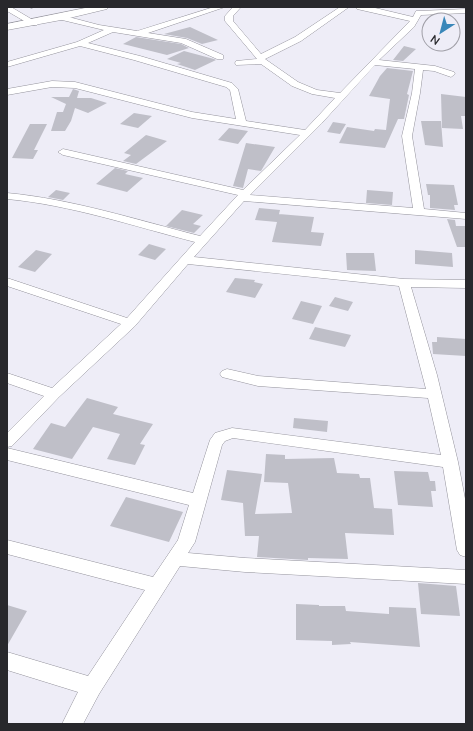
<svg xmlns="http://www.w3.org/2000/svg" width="473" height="731" font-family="Mulish,sans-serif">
<rect width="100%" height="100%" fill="#eeedf7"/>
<path fill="#bfbfc8" d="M190,27L218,40L202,44L187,38L164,34Z
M136,37L181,44L189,48L167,55L123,44Z
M404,46L416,49L403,61L393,60Z
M184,51L214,59L216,60L195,70L177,64L181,63L167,59Z
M387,68L413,71L407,94L409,95L404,119H398L385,148L339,143L347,127L374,131L375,129L386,130L390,99L369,96L380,76Z
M73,89L79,91L77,98H91L107,103L88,113L75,108L71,121L65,131H51L57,112H63L66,104L51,97H69Z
M441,94L466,97V116H461L463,129L442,128Z
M134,113L152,116L138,128L120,124Z
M421,121H441L443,147L425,145Z
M333,122L346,124L340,134L327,132Z
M30,124H47L34,150H38L33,159L12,158Z
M229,128L248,131L238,144L218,140Z
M146,135L167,141L136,164L123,161L131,155L124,153Z
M246,143L275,147L261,171L248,169L243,188L233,186Z
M115,168L128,171L125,174L143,178L127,192L96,184Z
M426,184L454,185L458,205H454L455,210L430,208V195H428Z
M56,190L70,193L63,200L48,197Z
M367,190L393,192L392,205L366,203Z
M259,208L280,210L277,222L255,220Z
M182,210L203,215L193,224L201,226L194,233L166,226Z
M279,214L314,217L311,232L324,233L321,246L272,242Z
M447,219L455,220L456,226H466V247H457Z
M149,244L166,249L155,260L138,255Z
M36,250L52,254L35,272L18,267Z
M415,250L452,253L453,267L415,264Z
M346,253H374L376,271L347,270Z
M235,278L255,280L254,282L263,284L255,298L226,292Z
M335,297L353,302L348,311L329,306Z
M301,301L322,306L313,324L292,319Z
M315,327L351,335L345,347L309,339Z
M437,337L466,339V356L433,354L432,342H437Z
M87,398L118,407L113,414L153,424L140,444L145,445L135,465L107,459L120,434L93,427L72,459L33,449L51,423L65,427Z
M294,418L328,421L327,432L293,428Z
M266,454L285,455V459L334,458L337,473L359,474L360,478H370L374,508L392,509L394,535L345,533L348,559L308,558V560L257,557L259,536H245L243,503L221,500L227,470L262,474L255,514L292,513L288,483L264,482Z
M394,471L428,472L430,481H435L436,491H431L433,507L398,505Z
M126,497L183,512L169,542L110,526Z
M418,583L456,586L460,616L421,614Z
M296,604L319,605V606H345L346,611L389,614V607L416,608L420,647L350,642L351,644L332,645V641L296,640Z
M7,605L27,611L7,646Z"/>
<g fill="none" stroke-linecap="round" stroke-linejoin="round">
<g stroke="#94939c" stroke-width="1">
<path id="lane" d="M29,7H34L32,8Z"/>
</g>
<g stroke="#94939c" stroke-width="1">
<path id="street" d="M7,7H11L38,23L37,25H31L7,11Z
M214,7H225L148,33L186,39L223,55V59H217L181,43L113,32L88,43L140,56L232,83L238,89L246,121L305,130L335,98L312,94L292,86L261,64L236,65L235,63L236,61L257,59L225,21V16L233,7H241L233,16V21L261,54L295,37L340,7H349L301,41L265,59L298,82L317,90L340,93L410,21L357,9L356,7H371L413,17L416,11H419L466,9V13L421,15L414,27L379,60L435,66L454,72L455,74L451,77L434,71L423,70L420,93L412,136L424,209L466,213V219L244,201L194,257L404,279L466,280V288L411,287L437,375L458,462L466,504V557L460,555L457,550L443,467L233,438L225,441L222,445L195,542L188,553L245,558L466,570V584L245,572L180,566L99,694L83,724H62L78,692L7,670V652L88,676L145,590L7,554V540L153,577L178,540L189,505L7,460V448L193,493L210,440L215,433L232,428L441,455L428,398L258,386L222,377L220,374L222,371L227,369L258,376L426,389L399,286L188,264L135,326L59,397L12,446L7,447V433L44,396L7,383V373L52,388L121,324L7,286V278L127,318L195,242C133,226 71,205 7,199V193C72,199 137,220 200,236L238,195L63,155L58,152L63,149L243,190L300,135L192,118L75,88L52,87L7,95V89L52,81L75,82L192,112L236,119L230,90L226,87L134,60L80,46L7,67V62L77,42L104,30L58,19V15H61L99,25L137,31ZM375,65L415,69L412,93L402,136L413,208L250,195L321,124Z"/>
</g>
<g stroke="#94939c" stroke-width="1">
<path id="secondary" d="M90,7H108L107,9L61,20L7,30V24Z"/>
</g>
<use href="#lane" fill="#fff" fill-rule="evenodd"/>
<use href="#street" fill="#fff" fill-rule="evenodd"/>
<use href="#secondary" fill="#fff" fill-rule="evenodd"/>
</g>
<rect width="473" height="731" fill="none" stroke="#28282c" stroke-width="16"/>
<g transform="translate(441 32) rotate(216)"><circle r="19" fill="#eeedf7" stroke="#9f9ea6"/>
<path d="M0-3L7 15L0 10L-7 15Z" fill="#3987b9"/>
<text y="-6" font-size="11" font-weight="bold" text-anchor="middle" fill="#28282c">N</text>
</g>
</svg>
